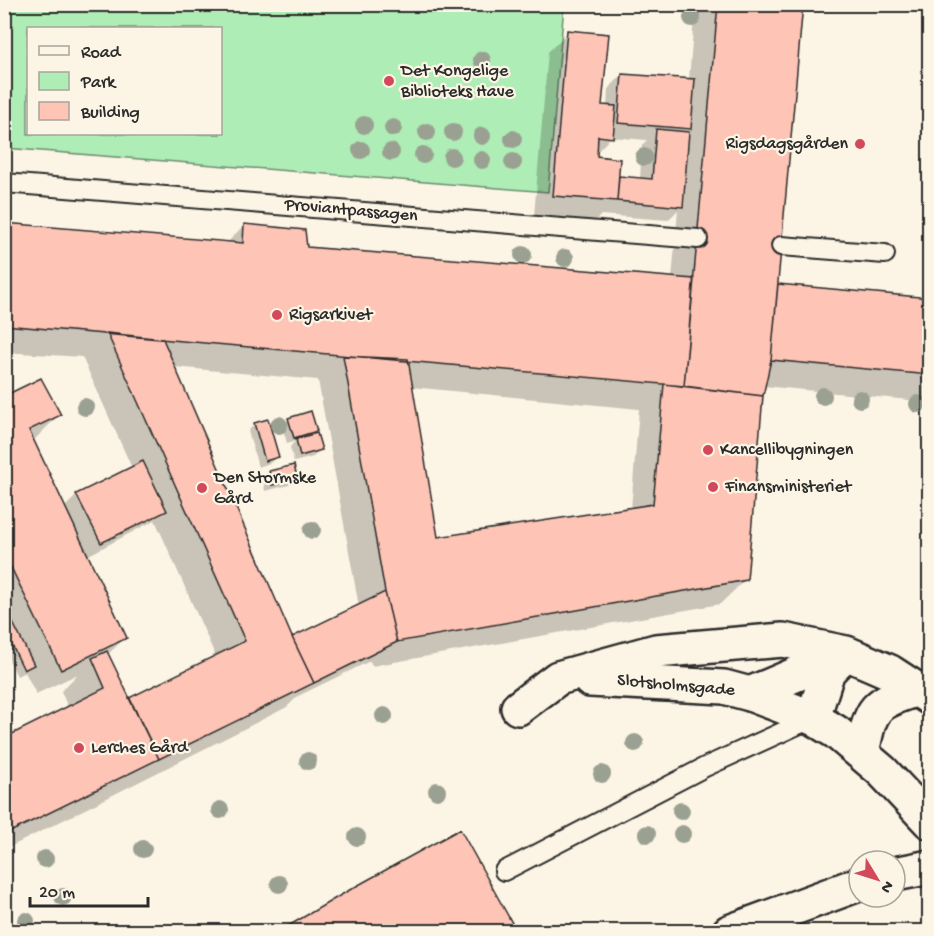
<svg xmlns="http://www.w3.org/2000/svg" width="934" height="936" font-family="'Gochi Hand',sans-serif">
<rect width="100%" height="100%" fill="#fcf5e5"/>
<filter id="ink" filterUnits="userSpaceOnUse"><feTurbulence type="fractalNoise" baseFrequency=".0167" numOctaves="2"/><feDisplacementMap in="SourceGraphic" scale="12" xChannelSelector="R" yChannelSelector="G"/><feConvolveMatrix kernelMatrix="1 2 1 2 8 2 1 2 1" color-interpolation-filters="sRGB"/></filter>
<g filter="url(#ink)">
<path fill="#aeedb5" stroke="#6c8c70" stroke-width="1.5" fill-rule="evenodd" d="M4,5H564L548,192L5,148ZM28,28H220V134H28Z"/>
<path fill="#0003" fill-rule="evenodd" d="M695,4H802L776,285L930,299V402L763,386L746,579L720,604L372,666L370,661L298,696L287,707L4,850V740L68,708L61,691L78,674L36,694L25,672L17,676L4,650V398L59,415L33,441L64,508L77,495L132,468L82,357L4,352V225L227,243L244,225L305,248L672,279L678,210L668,220L601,215L595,221L534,216L548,52L568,32L601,106L607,107L608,89L622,75L689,80ZM611,137L647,140L642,145L640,179L620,178L617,180L595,158L596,153ZM174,367L318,380L359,607L291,639ZM411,387L639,409L631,509L437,539ZM155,520L216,657L129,700L107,655L125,638L87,556Z
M289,419L315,430L309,437L320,450L313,457L294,462L290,447L295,441L287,443L282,426Z
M267,421L277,456L270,463L258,467L248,431L254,425Z
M269,473L295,478L289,485L265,491L263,479Z"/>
<path fill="#fec4b5" stroke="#2b2b2b" stroke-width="1.5" d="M718,4H803L771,360L763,396L684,386Z
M567,30L609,34L602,105L616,106L613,138L598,136L597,156L620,159L617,201L553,196Z
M622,74L695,79L691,129L618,123Z
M656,129L689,132L683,207L617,201L619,176L652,179Z
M4,223L243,243L244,224L305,230L307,247L694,279L684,386L4,325Z
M778,284L930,298V375L771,360Z
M107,333L163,339L292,637L314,683L159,759L129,698L245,641Z
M343,356L408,359L438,537L653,504L664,384L763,396L747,580L397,642L385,592Z
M41,378L61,415L29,430L127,638L61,670L4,553V396Z
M311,411L317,431L294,438L288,418Z
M268,419L279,457L265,461L254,423Z
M317,433L322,450L300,456L296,439Z
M143,461L167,511L101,543L76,494Z
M294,465L297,478L272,485L269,471Z
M385,592L397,642L314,683L292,637Z
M4,605L34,665L24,670L4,629Z
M107,651L159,759L4,835V738L105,688L92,658Z
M460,829L517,932H278L353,888Z"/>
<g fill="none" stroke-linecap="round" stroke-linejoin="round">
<g stroke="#2b2b2b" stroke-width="22">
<path id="service" d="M4,183L698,239
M781,246L885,254
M504,871L705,767L813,718"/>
</g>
<g stroke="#2b2b2b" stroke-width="38">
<path id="minor" d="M590,680L724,687L750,694L813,718L836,732L882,771L930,822
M750,694L846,653
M518,708L558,678L656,651L783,640L846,653L890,672L930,698
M813,718L828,671L846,653
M862,753C871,707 873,703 918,689"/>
</g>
<g stroke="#2b2b2b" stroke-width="38">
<path id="tertiary" d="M895,874L930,867
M729,932L859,884"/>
</g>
<use href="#service" stroke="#fcf5e5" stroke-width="18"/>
<use href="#minor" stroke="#fcf5e5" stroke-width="33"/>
<use href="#tertiary" stroke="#fcf5e5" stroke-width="33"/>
</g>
<g fill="#9ba192">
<circle cx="692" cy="18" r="9"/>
<circle cx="482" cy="60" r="9"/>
<circle cx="364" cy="125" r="9"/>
<circle cx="393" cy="128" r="9"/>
<circle cx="427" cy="132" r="9"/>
<circle cx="453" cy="132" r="9"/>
<circle cx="482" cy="136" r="9"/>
<circle cx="513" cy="139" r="9"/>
<circle cx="361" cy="150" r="9"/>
<circle cx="391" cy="152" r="9"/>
<circle cx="423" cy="155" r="9"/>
<circle cx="452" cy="157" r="9"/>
<circle cx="644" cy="157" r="9"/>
<circle cx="482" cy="160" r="9"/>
<circle cx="513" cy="162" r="9"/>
<circle cx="523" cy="255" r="9"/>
<circle cx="565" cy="258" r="9"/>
<circle cx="823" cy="396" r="9"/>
<circle cx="860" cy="399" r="9"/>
<circle cx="918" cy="404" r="9"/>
<circle cx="85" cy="407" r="9"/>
<circle cx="279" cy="425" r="9"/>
<circle cx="312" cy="530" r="9"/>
<circle cx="384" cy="716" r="9"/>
<circle cx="635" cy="743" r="9"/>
<circle cx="308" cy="761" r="9"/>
<circle cx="602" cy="774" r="9"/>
<circle cx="437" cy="791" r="9"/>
<circle cx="220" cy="810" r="9"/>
<circle cx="681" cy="811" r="9"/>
<circle cx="647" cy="834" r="9"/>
<circle cx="682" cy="834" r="9"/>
<circle cx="357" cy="837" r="9"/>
<circle cx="143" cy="849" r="9"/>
<circle cx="45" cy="859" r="9"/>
<circle cx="279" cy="884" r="9"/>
<circle cx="63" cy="897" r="9"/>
<circle cx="26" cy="921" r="9"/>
</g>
</g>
<g fill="#d1495b" stroke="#fcf5e5" stroke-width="2">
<circle cx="389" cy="81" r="6"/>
<circle cx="860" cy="144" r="6"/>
<circle cx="277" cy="315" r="6"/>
<circle cx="708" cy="450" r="6"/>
<circle cx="713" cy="487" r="6"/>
<circle cx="202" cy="488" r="6"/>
<circle cx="79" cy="748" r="6"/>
</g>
<g text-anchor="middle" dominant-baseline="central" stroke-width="4.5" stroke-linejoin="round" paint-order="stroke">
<g font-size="18" fill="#2b2b2b" stroke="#fcf5e5" text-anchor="start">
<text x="401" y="71">Det Kongelige<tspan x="401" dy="21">Biblioteks Have</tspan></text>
<text x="848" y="144" text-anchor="end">Rigsdagsgården</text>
<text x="289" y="315">Rigsarkivet</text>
<text x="720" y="450">Kancellibygningen</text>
<text x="214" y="478">Den Stormske<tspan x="214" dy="21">Gård</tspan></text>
<text x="725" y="487">Finansministeriet</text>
<text x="91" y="748">Lerches Gård</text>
</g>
<g font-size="18" fill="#2b2b2b" stroke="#fcf5e5">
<text transform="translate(351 211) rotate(5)">Proviantpassagen</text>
<text transform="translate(676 686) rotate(5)">Slotsholmsgade</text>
</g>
</g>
<rect width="934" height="936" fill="none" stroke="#fcf5e5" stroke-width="24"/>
<rect x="12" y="12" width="910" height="912" fill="none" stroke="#2b2b2b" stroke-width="2" filter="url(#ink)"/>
<rect x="27" y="27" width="195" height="108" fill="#fcf5e5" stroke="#a8a49b" stroke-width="1.5"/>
<rect x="39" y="46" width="30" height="9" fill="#fcf5e5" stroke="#a8a49b" stroke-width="1.5"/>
<text x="81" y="57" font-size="18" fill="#2b2b2b">Road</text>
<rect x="39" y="72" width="30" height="18" fill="#aeedb5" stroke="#a8a49b" stroke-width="1.5"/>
<text x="81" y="87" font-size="18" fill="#2b2b2b">Park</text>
<rect x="39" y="102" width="30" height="18" fill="#fec4b5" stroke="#a8a49b" stroke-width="1.5"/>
<text x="81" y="117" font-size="18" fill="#2b2b2b">Building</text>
<g transform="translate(877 879) rotate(128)"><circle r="28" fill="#fcf5e5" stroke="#a8a49b" stroke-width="1.5"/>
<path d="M0-4.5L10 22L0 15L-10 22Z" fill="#d1495b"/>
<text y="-9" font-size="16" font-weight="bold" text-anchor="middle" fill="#2b2b2b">N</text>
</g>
<path d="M30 897v9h118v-9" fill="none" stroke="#2b2b2b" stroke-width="3"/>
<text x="39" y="897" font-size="18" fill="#2b2b2b" stroke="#fcf5e5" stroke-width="4.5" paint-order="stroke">20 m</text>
</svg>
